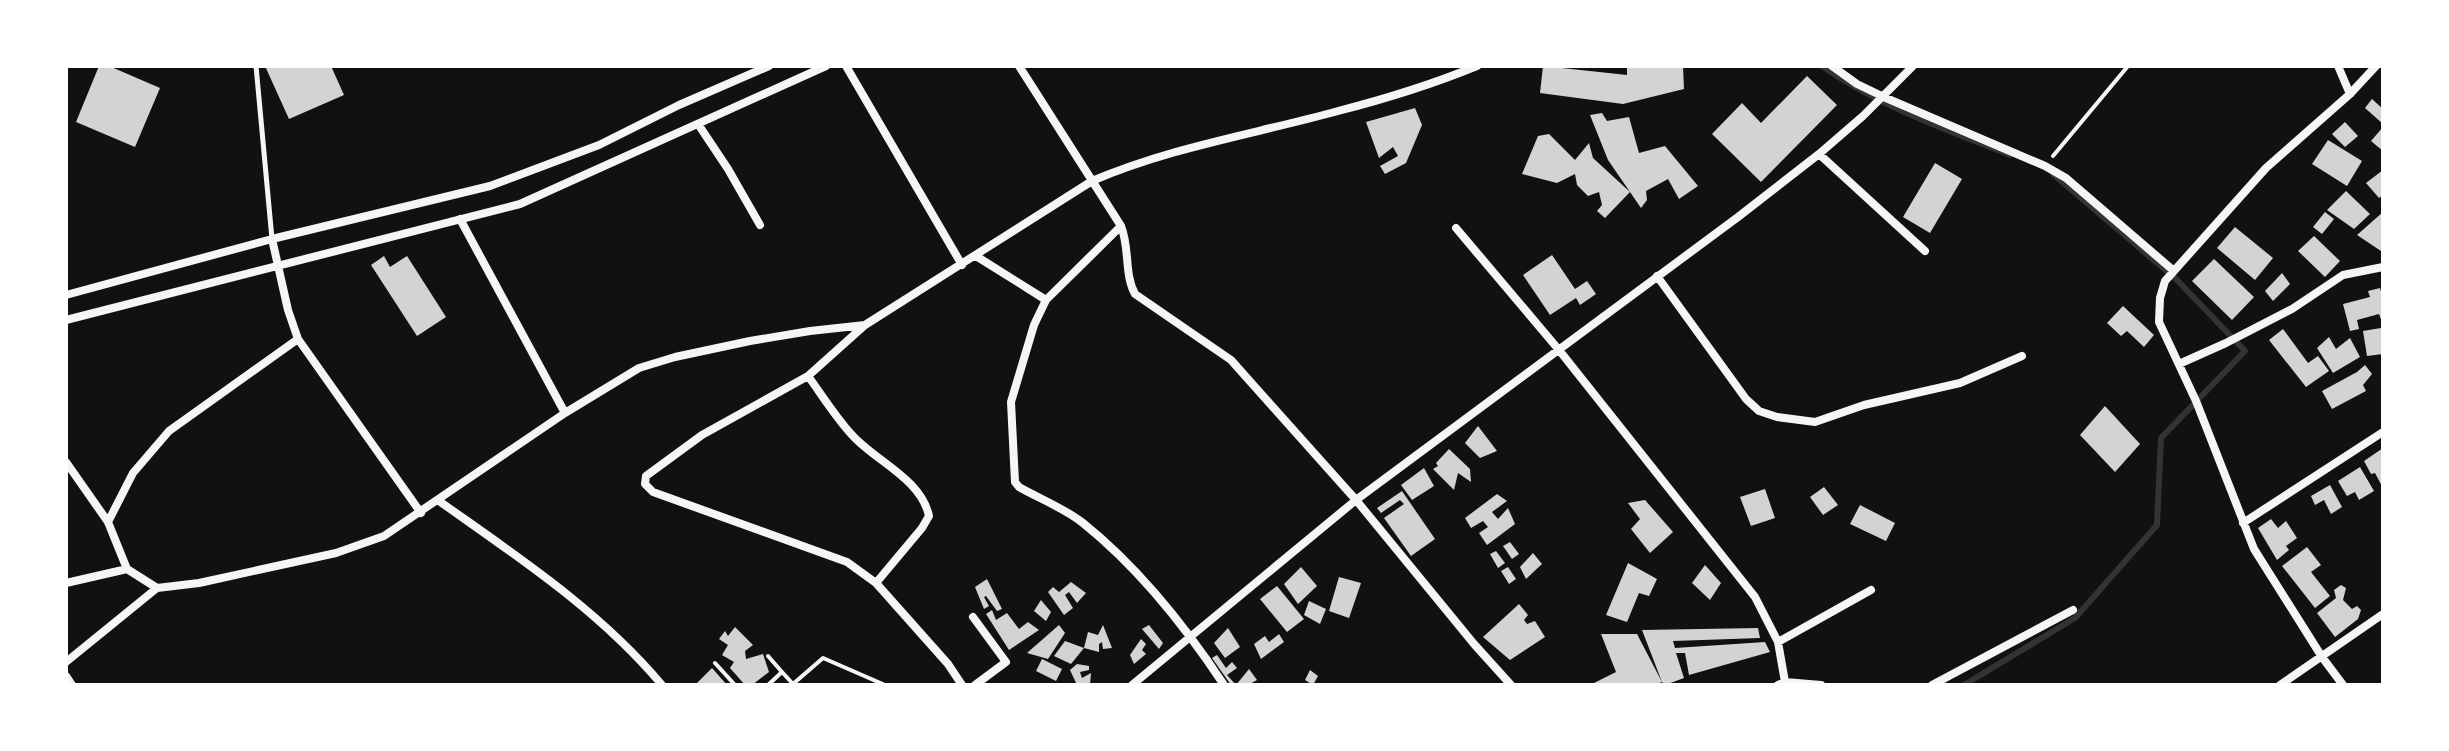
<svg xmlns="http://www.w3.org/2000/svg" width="2449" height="751" font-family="Helvetica,sans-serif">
<rect width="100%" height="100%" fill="#111"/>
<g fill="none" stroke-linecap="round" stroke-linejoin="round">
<path stroke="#333" stroke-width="6" d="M1822,66C1879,106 1945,129 2010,155
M1964,685L2075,618L2157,525L2161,438L2245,351L2176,279L2053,174"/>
</g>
<path fill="#d3d3d3" d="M99,66H109L160,88L135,147L76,122Z
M265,66H331L344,95L289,119Z
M1543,66L1627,75V66H1683L1684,89L1623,104L1540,93Z
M1807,76L1837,105L1761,182L1712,134L1742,103L1761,123Z
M2372,99L2383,109V124L2365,108Z
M1415,108L1422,125L1406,163L1385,174L1380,166L1398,156L1393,147L1379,158L1366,122Z
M1602,113L1607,121L1629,117L1639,153L1665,146L1698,186L1679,199L1668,179L1646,191L1647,200L1641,208L1630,192L1605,218L1597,211L1602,205L1599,192L1588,196L1577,185L1575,174L1557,183L1522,174L1538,136L1549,134L1575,160L1589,143L1593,158L1630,192L1608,160L1590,115Z
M2345,122L2358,136L2345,147L2332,134Z
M2383,127V151L2371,141Z
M2328,140L2362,161L2347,186L2312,164Z
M1935,163L1962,179L1930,233L1903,217Z
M2383,170V195L2379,198L2366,183Z
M2346,191L2370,214L2354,229L2327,210Z
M2325,212L2334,219L2322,234L2313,227Z
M2383,212V248L2381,251L2357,235Z
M2235,227L2273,258L2255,280L2217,248Z
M2314,236L2340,261L2325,277L2298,251Z
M1552,255L1575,289L1587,281L1596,294L1580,305L1576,298L1550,315L1523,275Z
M384,256L390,267L407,256L446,317L417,336L371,265Z
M2214,259L2254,297L2232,320L2192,281Z
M2282,273L2290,284L2273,301L2265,291Z
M2380,288L2383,299V325L2379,314L2357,320L2359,329L2350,331L2343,304L2370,297L2368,291Z
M2123,306L2154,335L2144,347L2127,331L2121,336L2107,323Z
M2381,328L2383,354L2367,356L2363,331Z
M2283,329L2308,363L2318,356L2329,371L2306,387L2269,340Z
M2329,337L2336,349L2350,338L2360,357L2333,373L2317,348Z
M2365,365L2372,374L2363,385L2366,391L2332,409L2322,391L2357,372Z
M2105,406L2140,444L2115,472L2080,435Z
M1478,426L1497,451L1480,458L1465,443Z
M2383,448L2382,460L2383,488L2375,473L2371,474L2364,461Z
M1449,449L1470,469L1471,482L1458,473L1454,490L1433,469L1438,466L1436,463Z
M2360,467L2374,491L2359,500L2355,492L2347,496L2338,481Z
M1424,468L1434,486L1412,500L1401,485Z
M2330,485L2342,507L2331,514L2324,500L2315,505L2311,496Z
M1824,487L1838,505L1823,515L1810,497Z
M1765,489L1775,518L1751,526L1740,497Z
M1402,491L1435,539L1411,556L1384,518L1404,504L1400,500L1381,513L1377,508Z
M1497,494L1507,501L1492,512L1498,519L1508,508L1515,524L1487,545L1479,533L1488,527L1483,521L1471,528L1465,518Z
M1645,500L1673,532L1650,553L1631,529L1640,519L1628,503Z
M1860,505L1895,523L1886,541L1850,524Z
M2271,519L2278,528L2286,521L2297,538L2286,546L2289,550L2277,560L2258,528Z
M1510,542L1519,554L1512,559L1503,546Z
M2307,547L2321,565L2311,572L2330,596L2315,608L2282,566Z
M1496,551L1505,563L1498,568L1490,554Z
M1533,553L1542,564L1526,579L1520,567Z
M1628,563L1657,579L1649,596L1639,593L1627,622L1606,615Z
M1705,565L1721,583L1710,600L1692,583Z
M1301,567L1317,586L1298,604L1284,584Z
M1508,567L1516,579L1509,584L1501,571Z
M1339,577L1361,583L1349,618L1329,611Z
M987,579L1002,609L997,611L986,596L984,597L989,606L984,609L975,587Z
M1071,582L1086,593L1077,603L1069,592L1065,595L1073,608L1064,615L1048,592L1053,587L1059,592Z
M2341,585L2346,588L2343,600L2352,609L2357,606L2361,610L2358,619L2335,637L2317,613L2336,598L2334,590Z
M1277,586L1304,619L1287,632L1260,599Z
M1041,600L1051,612L1046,621L1034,611Z
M1309,601L1326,609L1320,624L1304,615Z
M1519,604L1528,615L1524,620L1527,624L1535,621L1545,637L1510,660L1483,637Z
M992,610L996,620L1007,613L1019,629L1028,622L1039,630L1009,650L986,614Z
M1059,625L1065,633L1048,659L1027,653Z
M1103,625L1112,648L1103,649L1102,642L1099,644V652L1084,648L1088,632L1098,635Z
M1149,625L1163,643L1159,649L1142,629Z
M735,627L753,645L745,651L746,659L763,654L769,672L752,685H745L730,668L734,662L722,655L728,645L719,639L725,631L728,636Z
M1228,628L1240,647L1225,658L1214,643Z
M1758,628L1760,638L1673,641L1675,648L1765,642L1770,652L1689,675L1685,653H1676L1684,678L1665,685L1662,682L1654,685H1590L1616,672L1601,634H1637L1662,682L1642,630Z
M1279,634L1284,642L1261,659L1254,644L1265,636L1269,642Z
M1141,639L1146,644L1142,650L1146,654L1134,664L1130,655Z
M1065,641L1084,648L1071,664L1054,656Z
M1217,655L1226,668L1232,662L1237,668L1227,675L1236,685L1249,669L1257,680L1248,685H1231L1212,658Z
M1042,659L1062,669L1056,681L1036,671Z
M1077,664L1089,666V670L1080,672L1082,678L1091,673L1090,685H1077L1070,670Z
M712,668L727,685H695Z
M1310,670L1318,676L1313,685L1305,680Z"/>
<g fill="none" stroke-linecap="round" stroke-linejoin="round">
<path stroke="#f5f5f5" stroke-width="4" d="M2053,156L2128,66
M768,656L782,672
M715,663L735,685
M768,685L782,672L793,684L823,658L885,685"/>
<path stroke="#f5f5f5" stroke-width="5" d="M256,66L272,239"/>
<path stroke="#f5f5f5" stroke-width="8" d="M846,66L962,265
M1019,66L1121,226C1130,248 1124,274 1135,294L1231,360L1356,500L1474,644L1511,685
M1832,66L1857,84L1886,98L2045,166L2066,178L2174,271
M2338,66L2350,94
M698,124L728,169L760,225
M1819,154L1925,251
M460,219L565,413
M1121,226L1046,300L1034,325L1011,402L1015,482L1019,487C1040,499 1064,508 1083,523C1139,568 1185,626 1224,685
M1456,228L1559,350L1755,597L1778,642L1785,682
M272,239L288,310L298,339L421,513
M976,256L1046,300
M1657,276L1746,399L1759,411L1777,417L1815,422L1864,405L1960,383L2022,356
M66,295L272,239L490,186L599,145L679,105L769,66
M66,320L520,204L826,66
M865,325L808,376C822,395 836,418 853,436C877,462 921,479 929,516L922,528L876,583
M2179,364L2226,343L2292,309L2343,275L2383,267
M808,376L702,435L646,476L645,484L653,492L847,562L876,583L948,664L962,685
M66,462L108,522L127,569L157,588
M439,501C518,557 599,610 662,685
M108,522L133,473L169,431L298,339
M2243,523L2383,432
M66,583L127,569
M973,617L1006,662L975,685
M1778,642L1871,590
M66,662L157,588L199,583L336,553L384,536L565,413L639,368L675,357L750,341L810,331L865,325L1092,181C1171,147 1255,134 1338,111C1385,99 1433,84 1477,66
M66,676L72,685
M1132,685L1356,500L1738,217L1819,154L1863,116L1913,66
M1778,685L1785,682L1821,685
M1932,685L2073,610
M2280,685L2383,614
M2343,685L2322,657L2254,549L2196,401L2159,322L2160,298L2165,281L2266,168L2350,94L2376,66"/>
</g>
<rect width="2449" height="751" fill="none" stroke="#ffffff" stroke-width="136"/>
</svg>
